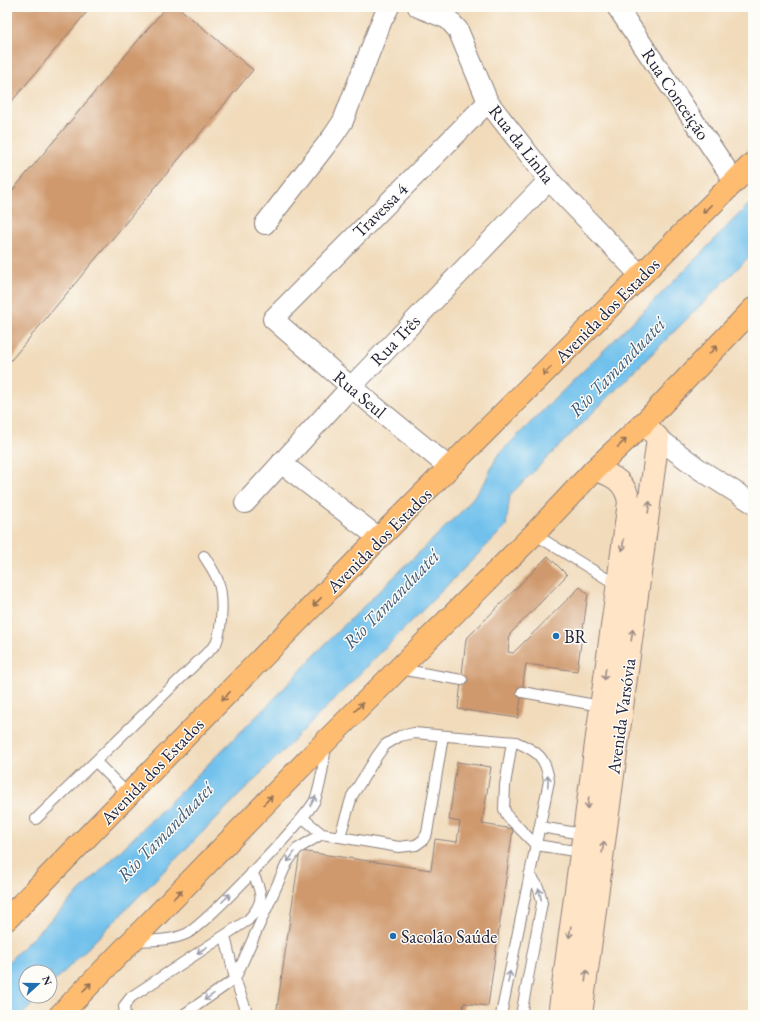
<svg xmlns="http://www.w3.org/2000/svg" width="760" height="1022" font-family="'EB Garamond',serif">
<rect width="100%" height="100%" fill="#fdfcf7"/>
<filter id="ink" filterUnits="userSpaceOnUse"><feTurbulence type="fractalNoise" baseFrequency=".025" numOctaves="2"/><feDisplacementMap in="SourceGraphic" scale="8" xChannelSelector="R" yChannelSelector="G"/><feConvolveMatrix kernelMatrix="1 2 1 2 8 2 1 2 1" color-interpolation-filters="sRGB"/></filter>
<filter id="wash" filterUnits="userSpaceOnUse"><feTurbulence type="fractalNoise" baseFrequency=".012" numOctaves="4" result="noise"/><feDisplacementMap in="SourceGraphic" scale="16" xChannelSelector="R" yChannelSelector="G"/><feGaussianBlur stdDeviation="0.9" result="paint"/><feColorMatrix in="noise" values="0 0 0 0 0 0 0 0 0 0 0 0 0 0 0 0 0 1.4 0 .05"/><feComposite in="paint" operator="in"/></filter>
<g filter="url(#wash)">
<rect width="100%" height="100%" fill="#f1dbbb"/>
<path fill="#71c1ec" stroke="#4a7294" d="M753,200V253L510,495L506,526L50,986V972H26V996H40L22,1015H7V963L271,702L332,637L464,509L485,482L497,456L677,278Z"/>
<g id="blocks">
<path fill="#cf996d" d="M7,7H91L7,107Z
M166,7H178L253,70L7,365V197Z
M548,556L567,575L510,634L508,652L513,653L580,587L588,594L577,671L526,664L518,718L458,709L466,639Z
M457,762L491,767L482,824L513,829L488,1006L464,1003L462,1015H276L300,851L431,870L435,839L457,842L460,822L449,820Z"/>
</g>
</g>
<g filter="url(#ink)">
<use href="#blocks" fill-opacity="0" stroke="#8a7e7b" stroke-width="1"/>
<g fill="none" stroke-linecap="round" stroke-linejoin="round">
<g stroke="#8a7e7b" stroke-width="12">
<path id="service" d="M534,534L617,585
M399,669L462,680
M522,692L601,706
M512,742L505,785L504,809L508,817L536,845L581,852
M96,762L129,795
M303,818L322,834L399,847L416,845L423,840L427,833L443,736
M36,819L216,644C222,628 224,597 218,581C215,572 209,564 204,556
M540,827L583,834
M340,836L352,796L377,756L385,745L400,736L414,733L516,742C537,751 546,757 549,781L501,1015
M225,936L235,979L248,1015
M135,941C151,940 170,941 186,934C203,927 307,818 315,800C322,783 323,764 326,746
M125,1015L124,1006L131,997L248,920C266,901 262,893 252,872
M183,1015L235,979L287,863L297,849L322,834
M521,1015L542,903C540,891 538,883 529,875"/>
</g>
<g stroke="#8a7e7b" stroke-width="22">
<path id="minor" d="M418,7L448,19L458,30L488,102L549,180L641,276
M617,7L735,182
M265,224L333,136L343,121L382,20L389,7
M658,438L699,469L753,503
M281,463L379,538
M450,468L351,387L273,319L488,102
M245,503L351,387L549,180"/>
</g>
<g stroke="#8a7e7b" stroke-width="24">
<path id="secondary" d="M559,1015L629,502C626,482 612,474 594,470
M581,1015L658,438L644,423"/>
</g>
<g stroke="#8a7e7b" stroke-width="24">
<path id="trunk" d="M7,919L379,538L753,163
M60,1015L327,740L534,534L594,470L644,423L753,309"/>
</g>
<use href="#service" stroke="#fff" stroke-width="10"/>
<use href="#minor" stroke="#fff" stroke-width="20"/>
<use href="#secondary" stroke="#ffe4c6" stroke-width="22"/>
<use href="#trunk" stroke="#febc70" stroke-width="22"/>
</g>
<defs><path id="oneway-shaft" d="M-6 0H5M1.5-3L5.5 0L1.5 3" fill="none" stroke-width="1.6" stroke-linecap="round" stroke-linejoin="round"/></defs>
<g stroke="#906f56">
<use href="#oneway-shaft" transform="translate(707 209) rotate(135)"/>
<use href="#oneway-shaft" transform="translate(713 350) rotate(-46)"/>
<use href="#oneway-shaft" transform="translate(547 371) rotate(135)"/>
<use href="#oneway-shaft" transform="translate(622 443) rotate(-44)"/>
<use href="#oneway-shaft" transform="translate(317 602) rotate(134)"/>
<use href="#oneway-shaft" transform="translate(226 696) rotate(134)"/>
<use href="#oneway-shaft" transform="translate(359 707) rotate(-45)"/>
<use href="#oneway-shaft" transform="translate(268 800) rotate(-46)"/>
<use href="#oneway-shaft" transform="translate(178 894) rotate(-46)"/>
<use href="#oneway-shaft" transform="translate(87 987) rotate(-46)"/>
</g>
<g stroke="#9c8d87">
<use href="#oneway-shaft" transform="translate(649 507) rotate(-82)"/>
<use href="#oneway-shaft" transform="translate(623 545) rotate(98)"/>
<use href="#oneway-shaft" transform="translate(632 635) rotate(-82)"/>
<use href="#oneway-shaft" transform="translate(605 674) rotate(98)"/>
<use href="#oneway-shaft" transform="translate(588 803) rotate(98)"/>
<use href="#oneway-shaft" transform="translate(603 847) rotate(-82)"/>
<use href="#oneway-shaft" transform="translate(570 932) rotate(98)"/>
<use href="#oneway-shaft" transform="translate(586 976) rotate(-82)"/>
</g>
<g stroke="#9c9ca7">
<use href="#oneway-shaft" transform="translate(548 781) rotate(-88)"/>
<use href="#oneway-shaft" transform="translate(313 801) rotate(-62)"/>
<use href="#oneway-shaft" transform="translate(291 857) rotate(126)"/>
<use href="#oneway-shaft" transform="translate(540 894) rotate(-102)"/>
<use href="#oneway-shaft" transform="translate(226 898) rotate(-45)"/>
<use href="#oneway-shaft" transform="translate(202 950) rotate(147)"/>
<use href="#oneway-shaft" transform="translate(509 977) rotate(-79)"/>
<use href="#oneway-shaft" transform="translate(209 997) rotate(146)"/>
</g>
</g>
<g fill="#1f6fb2" stroke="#fdfcf7" stroke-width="1.5">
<circle cx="556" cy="636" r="4"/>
<circle cx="393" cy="936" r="4"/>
</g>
<g text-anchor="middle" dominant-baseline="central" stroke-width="3" stroke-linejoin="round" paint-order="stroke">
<g font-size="18" fill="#22223b" stroke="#fdfcf7">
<text transform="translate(676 94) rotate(56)">Rua Conceição</text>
<text transform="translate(522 144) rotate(52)">Rua da Linha</text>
<text transform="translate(380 210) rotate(-45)">Travessa 4</text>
<text transform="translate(607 310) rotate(-45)">Avenida dos Estados</text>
<text transform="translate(395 340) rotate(-46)">Rua Três</text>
<text transform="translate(360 394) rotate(40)">Rua Seul</text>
<text transform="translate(379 540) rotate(-45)">Avenida dos Estados</text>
<text transform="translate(621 716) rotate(-82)">Avenida Varsóvia</text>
<text transform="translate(152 771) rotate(-46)">Avenida dos Estados</text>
</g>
<g font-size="18" fill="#22223b" stroke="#fdfcf7" text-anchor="start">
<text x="564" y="636">BR</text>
<text x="401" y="936">Sacolão Saúde</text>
</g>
<g font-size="19" font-style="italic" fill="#3e5a79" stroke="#fdfcf7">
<text transform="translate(617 367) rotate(-46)">Rio Tamanduateí</text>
<text transform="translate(391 599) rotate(-46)">Rio Tamanduateí</text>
<text transform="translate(165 832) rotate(-46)">Rio Tamanduateí</text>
</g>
</g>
<rect width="760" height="1022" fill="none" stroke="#fdfcf7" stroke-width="24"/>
<g transform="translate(38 984) rotate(69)"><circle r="19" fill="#fdfcf7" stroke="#a5a5ac"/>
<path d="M0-3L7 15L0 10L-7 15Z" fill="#1f6fb2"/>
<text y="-6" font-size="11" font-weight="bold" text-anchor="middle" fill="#22223b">N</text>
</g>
</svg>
